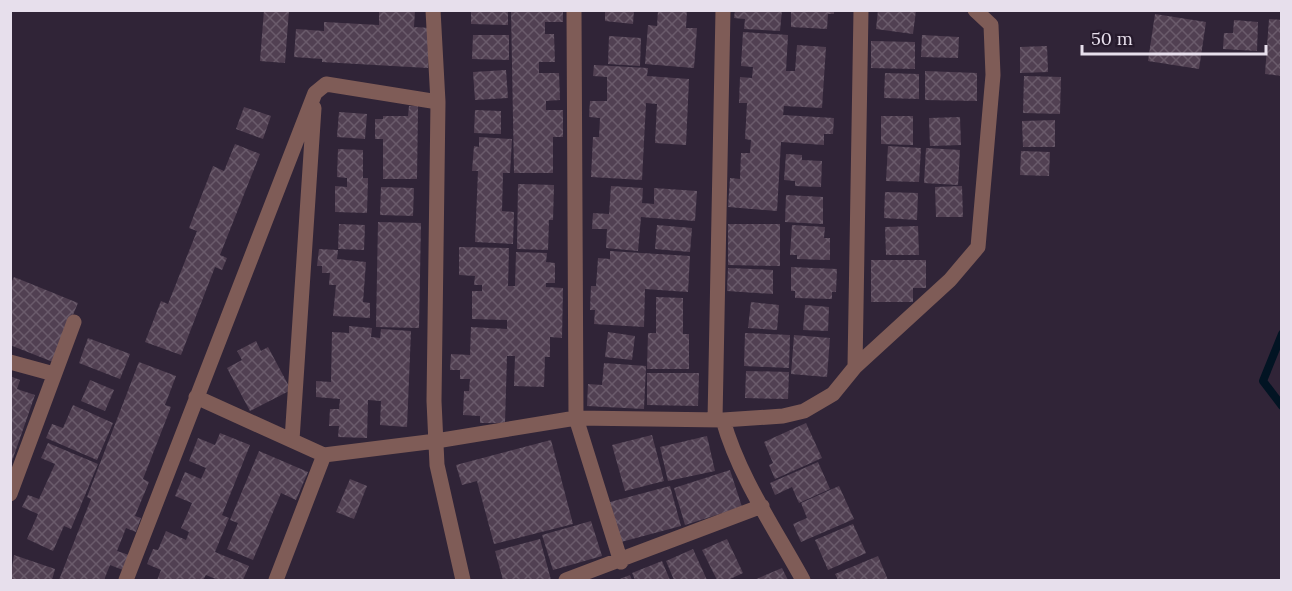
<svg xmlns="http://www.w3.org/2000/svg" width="1292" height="591" font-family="Lora,serif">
<defs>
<pattern id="building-cross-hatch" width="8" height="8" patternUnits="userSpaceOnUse" patternTransform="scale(1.5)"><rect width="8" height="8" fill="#514052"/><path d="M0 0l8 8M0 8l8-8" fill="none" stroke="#6a5b6b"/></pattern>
</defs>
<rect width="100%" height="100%" fill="#302437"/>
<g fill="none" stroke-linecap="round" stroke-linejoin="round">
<path stroke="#021423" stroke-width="8" d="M1282,334L1263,381L1282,406"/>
</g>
<path fill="url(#building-cross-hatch)" d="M264,10H289L285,63L260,61Z
M379,10H415L414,27L431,28L428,68L322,62V59L294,57L296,29L324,31V22L379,25Z
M471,10H508V25L471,24Z
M511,10H563V22H545V34H554L555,62H539V73H559L560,100L546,101V110H563V137H553V173H514Z
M605,10H634L633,24L605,21Z
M658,10H687L686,28H697L694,68L645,64L648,25L657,26Z
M735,10H782L780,31L744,29L745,19L734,18Z
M791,10H834V14H828L827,29L791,27Z
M878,10H916L913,34L876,29Z
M1155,14L1206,22L1199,69L1148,61Z
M1269,19L1282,20V76L1265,74Z
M1234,20L1258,22L1257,51L1223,49L1224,33H1233Z
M743,32L788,35L786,71H795L797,45L826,47L822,108L784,106L783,115L834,118L833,134H824V145L781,142L777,211L728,207L730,178L740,179L741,153H750L751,140L745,139L747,103H739L740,77L752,78L753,67L741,66Z
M473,35H509V60L472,59Z
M922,35L959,37L958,58L921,57Z
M609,36L641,38L640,66L608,64Z
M871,41L915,42V69L871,68Z
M1047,46L1048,72L1020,73V47Z
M594,65L648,68L647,76L689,79L686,145L655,143L657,104L646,103L642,180L591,177L593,137H599L600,118L589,117L590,101H607V77L593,76Z
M506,70L508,98L475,100L473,72Z
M925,71L977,73V101L925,100Z
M885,73L919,74V99L884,98Z
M1024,76L1061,77L1060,114L1023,113Z
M409,106H418L417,179H383V139H375V119H383V116H408Z
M244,107L271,116L263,139L236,129Z
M475,110L501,111V134L474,133Z
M339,112L367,114L365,139L337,137Z
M881,116H913V145L881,144Z
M960,117L961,145L930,146L929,118Z
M1055,120V147H1023L1022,121Z
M479,137L512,139L510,173H503L502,211L514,212L513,244L475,242L478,171H472L474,146L479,147Z
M235,144L260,154L220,255L227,258L222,270L215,267L181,355L145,342L161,301L168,304L197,231L189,228L213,166L224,171Z
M888,146L921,148L919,182L886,181Z
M926,148L960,150L958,185L924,183Z
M338,149L363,150V178H368L367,213L335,212V186L347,187V178L337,177Z
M1021,151L1050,152L1049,176L1020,175Z
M786,154L802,155V160L822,161L821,187L795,186V181L784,180Z
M518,184L554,185L553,220H549L548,250L517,249Z
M611,186L643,188L642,203L654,204V188L697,191L695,221L641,217L638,251L606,248L607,229H592L593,213L609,214Z
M962,186L963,217H936L935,187Z
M381,187L414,188L413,216L380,215Z
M885,192L918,193L917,220L884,218Z
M786,195L823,197V224L785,222Z
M378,222L421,223L419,328L376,327Z
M339,224L365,225L364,250L338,249Z
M728,224H780V266L728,265Z
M657,225L692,228L690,252L655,249Z
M792,225L825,227L824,238H830V260L797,259V255H790Z
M918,226L919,255H886L885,227Z
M459,247L509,248L508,286H515L516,252L547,253L546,262L555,263V283H546V287L563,288L562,338L550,337V357H545L544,387L514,386L515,356H507L505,423H480V416L463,415L464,391H469L470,379H460V370H450L451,354L470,355L471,327L507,329V320L472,319V291H482V285H474L475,276L459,275Z
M319,249L338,250L337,259L366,262L363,302L370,303V318L333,316L336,285H329L330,273H322V266H317Z
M610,251L690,256L688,292L645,289L644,327L594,324L595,310H590L591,286H596L598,258L610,259Z
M871,260H926V288H913V302H871Z
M791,267L837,269L836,292H832V299L795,298V291H791Z
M728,268L773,270V294L727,291Z
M14,277L78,303L53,362L10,345V285Z
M656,297L683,298V334H689V369H647L648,333H656Z
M751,302L779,305L777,330L748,328Z
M805,305L829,307L828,331L803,330Z
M349,326L372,328L371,337L380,338L381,329L411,331L407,427L380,425L381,401L368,400L367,438L338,437L339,426H329L330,409H339L340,399L316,397V381L331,382L332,332L349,333Z
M608,332L635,336L632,360L605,357Z
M745,333L790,335L789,368L744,366Z
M794,335L830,338L827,377L791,374Z
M88,338L130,354L120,379L79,363Z
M256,341L261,351L268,347L291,390L250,411L227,368L242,360L237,351Z
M139,362L176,376L165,405L171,407L143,479L149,482L135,516L141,518L136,532L126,528L117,551L129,555L123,570L110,565L104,580H59L91,499L87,497Z
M604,363L646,366L644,409L587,406L588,384L602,385Z
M746,371L789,372L788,399L745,398Z
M647,373H699L698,406L647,405Z
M10,376L20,380L17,389L35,395L11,464Z
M90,380L114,390L105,411L81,401Z
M73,405L113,423L97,460L46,438L52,424L63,428Z
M806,423L822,458L775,479L769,465L773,463L764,442Z
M220,433L250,445L222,515L229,518L215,552L249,566L243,580H218L206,575L203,580H157L161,570L147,564L153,549L158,550L166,531L186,540L189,532L181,528L192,503L175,496L185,472L201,479L206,468L189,461L198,438L215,445Z
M652,435L664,481L625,491L612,445Z
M707,436L715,471L668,481L660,447Z
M551,440L573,524L494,544L477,481L462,485L456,465Z
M48,443L98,464L71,529L64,526L53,551L27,539L38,514L22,507L28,495L39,499L55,464L41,458Z
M259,451L308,472L296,500L281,493L253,560L227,549L238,523L230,520Z
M818,462L830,489L799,503L792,487L775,495L770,483Z
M730,470L742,507L685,525L674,488Z
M350,479L367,486L354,519L336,512Z
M670,486L681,526L621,542L610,502Z
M839,486L854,519L801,542L793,524L807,518L801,503Z
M591,521L602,556L553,570L542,535Z
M853,524L866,553L828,570L815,540Z
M540,539L551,580H503L495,551Z
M727,539L743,573L728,580H717L702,550Z
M693,549L707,580H674L666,561Z
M14,555L55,569L52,580H10Z
M878,556L888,580H838L835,574Z
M662,561L670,580H635L632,573Z
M782,568L788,580H754Z
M630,575L632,580H617Z"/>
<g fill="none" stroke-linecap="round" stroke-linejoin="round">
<path stroke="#7f5c57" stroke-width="15" d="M433,10L438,102L434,401L437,465L463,580
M574,10L576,418L621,562
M10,362L54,374
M855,367L861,10
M196,397L324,455L436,441L576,418L723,420L783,416L804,411L833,394L855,367L950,280L978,247L993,75L991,25L975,10
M715,420L723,10
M723,420C739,477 775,529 803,580
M292,440L314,108
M10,494L74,322
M126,580L315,93L326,84L438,102
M276,580L324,455
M566,580L762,506"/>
</g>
<rect width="1292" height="591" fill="none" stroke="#e7dfec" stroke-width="24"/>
<path d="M1082 45v9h184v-9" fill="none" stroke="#e7dfec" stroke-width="3"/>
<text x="1091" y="45" font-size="18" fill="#e7dfec" stroke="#261a2c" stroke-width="4.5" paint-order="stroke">50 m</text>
</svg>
